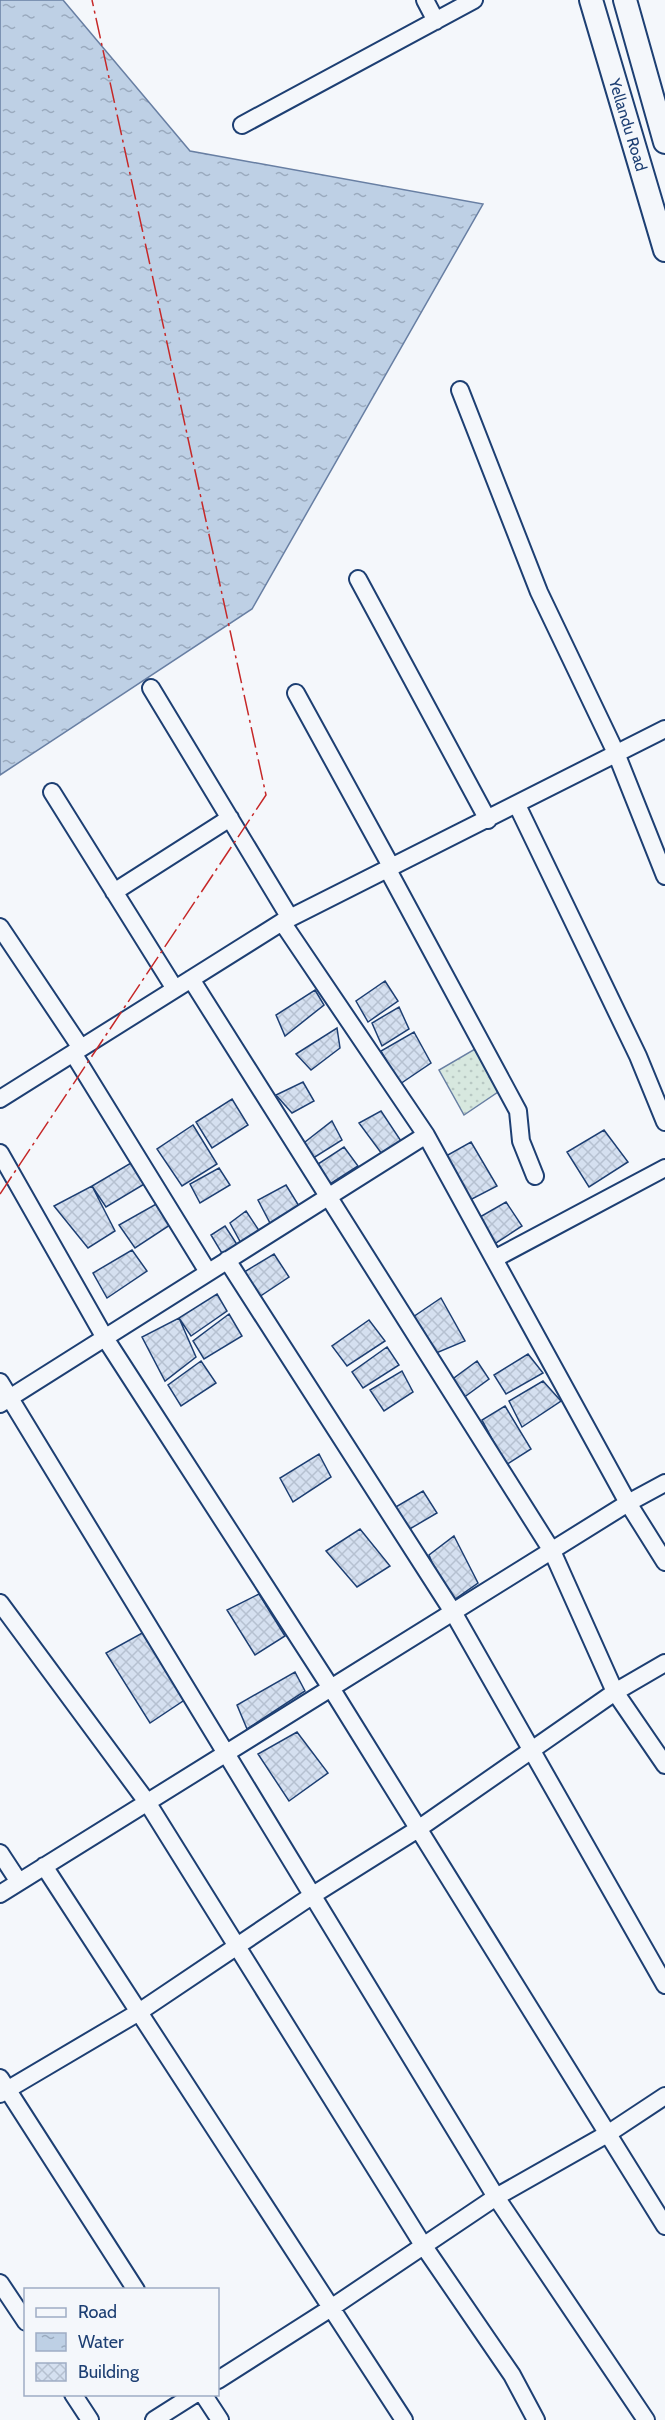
<svg xmlns="http://www.w3.org/2000/svg" width="665" height="2420" font-family="Cabin,sans-serif">
<defs>
<pattern id="grass-dots" width="8" height="8" patternUnits="userSpaceOnUse" patternTransform="scale(1.5)"><rect width="8" height="8" fill="#d7e8df"/><path d="M2 2h.1M6 6h.1" fill="none" stroke="#b8c8c3" stroke-width="1.8" stroke-linecap="round"/></pattern>
<pattern id="water-ripples" width="26" height="14" patternUnits="userSpaceOnUse" patternTransform="scale(1.5)"><rect width="26" height="14" fill="#bed0e5"/><path d="M2 4q2-2 4 0t4 0M15 11q2-2 4 0t4 0" fill="none" stroke="#9aaabe"/></pattern>
<pattern id="building-cross-hatch" width="8" height="8" patternUnits="userSpaceOnUse" patternTransform="scale(1.5)"><rect width="8" height="8" fill="#d5e0f0"/><path d="M0 0l8 8M0 8l8-8" fill="none" stroke="#b6c1d1"/></pattern>
</defs>
<rect width="100%" height="100%" fill="#f4f7fb"/>
<path fill="url(#grass-dots)" stroke="#687fa3" stroke-width="1.5" d="M475,1049L498,1092L464,1115L439,1070Z"/>
<path fill="url(#water-ripples)" stroke="#687fa3" stroke-width="1.5" d="M0,0H63L190,151L483,204L252,609L0,775Z"/>
<path fill="url(#building-cross-hatch)" stroke="#1d3f73" stroke-width="1.5" d="M385,981L398,1001L368,1022L356,1001Z
M315,990L324,1005L285,1036L276,1015Z
M399,1007L409,1029L382,1046L372,1023Z
M337,1028L340,1048L311,1070L296,1054Z
M414,1032L431,1063L400,1084L381,1051Z
M303,1082L314,1101L292,1113L276,1095Z
M232,1099L248,1125L212,1148L196,1122Z
M381,1111L401,1141L382,1154L359,1123Z
M332,1121L342,1140L307,1162L305,1142Z
M193,1125L217,1164L182,1186L157,1149Z
M604,1130L628,1162L589,1187L567,1152Z
M471,1142L497,1186L470,1200L446,1156Z
M344,1147L358,1166L330,1184L318,1164Z
M131,1163L146,1183L106,1207L92,1186Z
M219,1168L230,1185L200,1203L190,1184Z
M286,1185L299,1206L271,1225L258,1200Z
M92,1186L115,1231L88,1248L54,1206Z
M506,1202L522,1226L493,1245L473,1221Z
M158,1203L170,1225L135,1248L119,1225Z
M246,1211L260,1232L242,1245L230,1223Z
M225,1226L238,1246L223,1255L211,1235Z
M132,1250L147,1271L107,1298L93,1273Z
M274,1254L289,1277L256,1299L241,1274Z
M217,1294L227,1311L191,1336L179,1318Z
M441,1298L465,1341L429,1356L413,1317Z
M229,1314L242,1336L204,1359L193,1341Z
M179,1318L196,1357L165,1381L142,1337Z
M369,1320L385,1341L347,1366L332,1346Z
M387,1347L399,1365L363,1388L352,1372Z
M528,1354L543,1373L506,1394L494,1375Z
M201,1361L216,1383L181,1406L168,1385Z
M477,1361L489,1379L463,1398L450,1381Z
M402,1371L413,1392L384,1411L370,1390Z
M543,1381L561,1401L522,1427L509,1401Z
M505,1406L531,1449L506,1465L482,1420Z
M319,1454L331,1477L293,1502L280,1478Z
M423,1491L437,1513L408,1530L394,1508Z
M360,1529L390,1566L357,1587L326,1551Z
M454,1536L478,1583L448,1604L429,1555Z
M259,1594L285,1636L255,1655L227,1610Z
M144,1632L186,1699L150,1723L106,1653Z
M295,1672L305,1691L247,1729L237,1705Z
M297,1732L328,1773L289,1801L258,1754Z"/>
<g fill="none" stroke-linecap="round" stroke-linejoin="round">
<g stroke="#1d3f73" stroke-width="20">
<path id="street" d="M425,0L436,21
M242,125L474,0
M460,390L539,592L616,753L665,876
M358,579L488,820
M151,688L290,918
M296,693L392,868
M52,792L175,989
M517,805L638,1056L665,1122
M388,870L518,1111L521,1141L535,1176
M114,892L230,818
M282,922L426,1135L628,1503L665,1562
M0,927L81,1048
M191,979L552,1551L615,1692L665,1765
M73,1053L208,1272
M0,1099L282,922L665,729
M0,1153L105,1338L331,1688L665,2226
M494,1259L665,1168
M227,1260L453,1612L665,1985
M0,1382L496,2197L646,2420
M0,1404L426,1135
M0,1603L147,1802L423,2245L512,2375L536,2420
M0,1853L19,1882
M44,1866L404,2420
M0,1894L628,1503L665,1483
M0,2078L136,2290
M0,2094L139,2012L313,1895L418,1829L615,1692L665,1663
M0,2283L26,2322
M218,2380L331,2308L496,2197L609,2133L665,2096
M73,2394L90,2420
M203,2394L220,2420
M154,2420L195,2394"/>
</g>
<g stroke="#1d3f73" stroke-width="26">
<path id="secondary" d="M591,0L665,250
M625,0L665,142"/>
</g>
<use href="#street" stroke="#f4f7fb" stroke-width="16"/>
<use href="#secondary" stroke="#f4f7fb" stroke-width="22"/>
<path stroke="#c62828" stroke-width="1.5" stroke-dasharray="21 4.5 3 4.5" stroke-linecap="butt" d="M0,1194L266,795L92,0"/>
</g>
<g text-anchor="middle" dominant-baseline="central" stroke-width="4.5" stroke-linejoin="round" paint-order="stroke">
<g font-size="16" fill="#1d3f73" stroke="#f4f7fb">
<text transform="translate(628 125) rotate(73)">Yellandu Road</text>
</g>
</g>
<rect x="24" y="2288" width="195" height="108" fill="#f4f7fb" stroke="#9eadc5" stroke-width="1.5"/>
<rect x="36" y="2308" width="30" height="9" fill="#f4f7fb" stroke="#9eadc5" stroke-width="1.5"/>
<text x="78" y="2318" font-size="18" fill="#1d3f73">Road</text>
<rect x="36" y="2333" width="30" height="18" fill="url(#water-ripples)" stroke="#9eadc5" stroke-width="1.5"/>
<text x="78" y="2348" font-size="18" fill="#1d3f73">Water</text>
<rect x="36" y="2363" width="30" height="18" fill="url(#building-cross-hatch)" stroke="#9eadc5" stroke-width="1.5"/>
<text x="78" y="2378" font-size="18" fill="#1d3f73">Building</text>
</svg>
